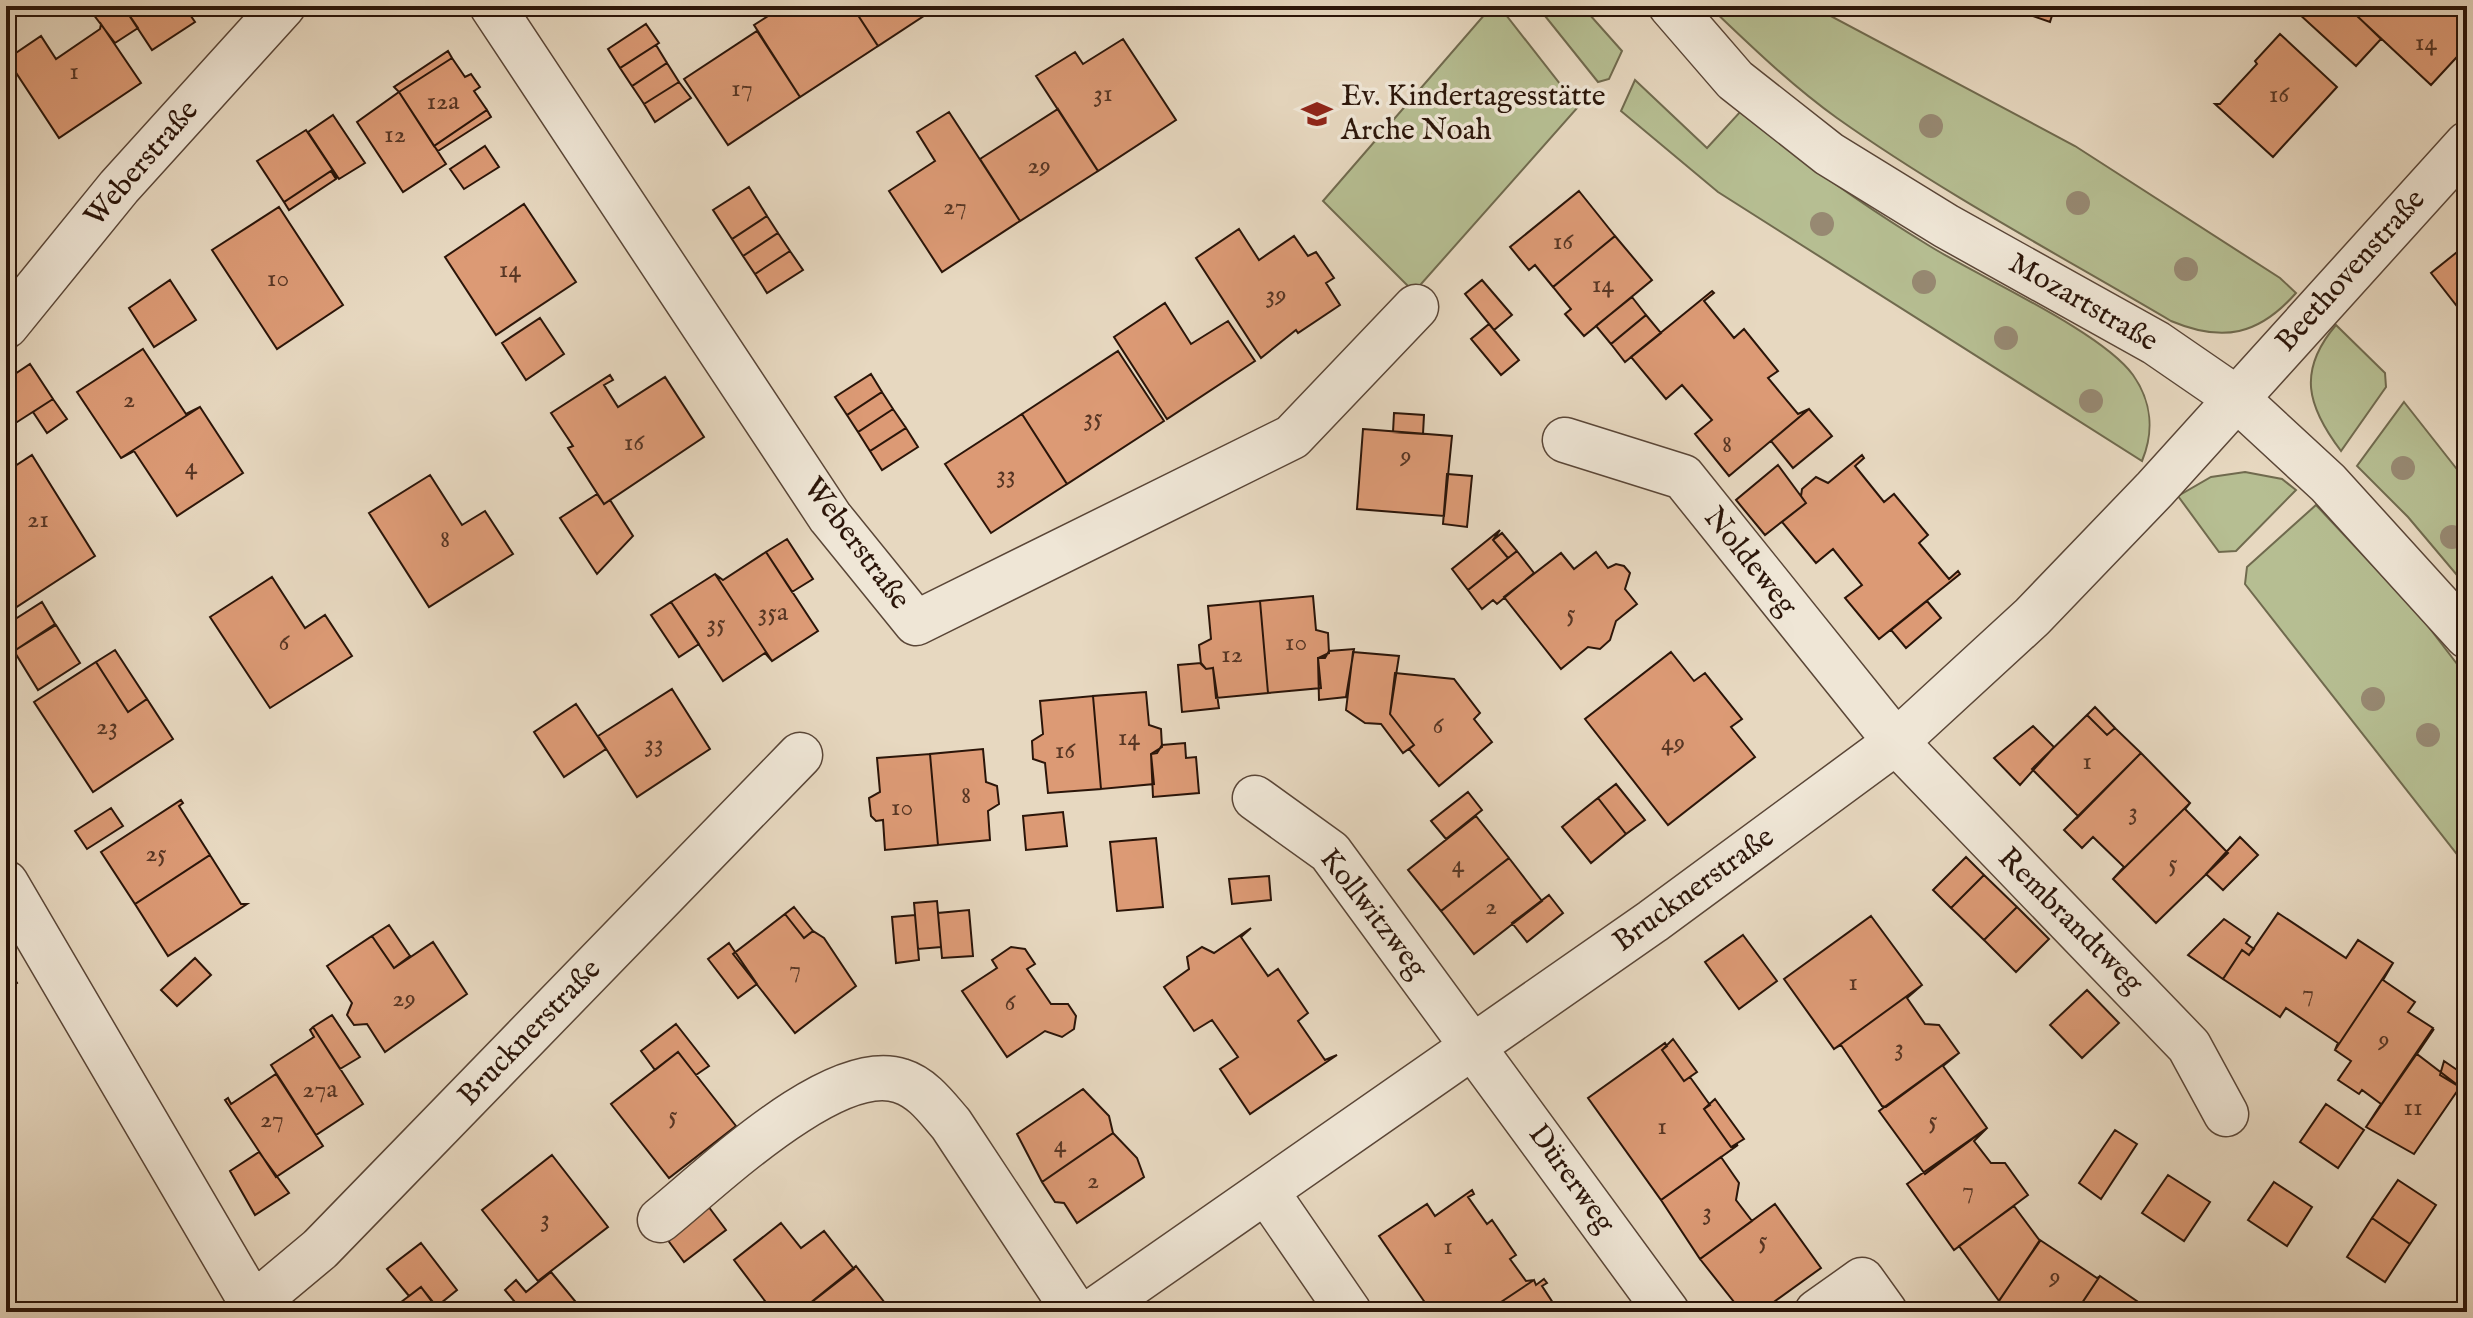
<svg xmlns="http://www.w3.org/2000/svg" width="2473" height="1318" font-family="'IM FELL English',serif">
<rect width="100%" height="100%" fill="#e7d8c0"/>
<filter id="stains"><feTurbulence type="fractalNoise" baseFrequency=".0025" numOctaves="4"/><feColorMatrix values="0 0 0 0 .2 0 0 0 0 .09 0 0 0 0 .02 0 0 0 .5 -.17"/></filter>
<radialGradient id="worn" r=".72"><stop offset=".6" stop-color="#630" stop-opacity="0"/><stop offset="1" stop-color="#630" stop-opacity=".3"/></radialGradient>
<path fill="#b6be92" stroke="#706a4e" stroke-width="2" d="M1492,6H1499L1578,107L1414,292L1323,201Z
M1537,6H1582L1622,51L1609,79L1598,82Z
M1709,6H1812L2075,146L2280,278L2296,293C2259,335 2223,343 2171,321C2059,255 1943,193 1837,118C1791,85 1750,45 1709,6Z
M1635,80L1707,148L1740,112C1801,161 1862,205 1928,245C1979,277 2101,331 2133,375C2152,402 2154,432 2142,461L1718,192L1621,111Z
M2336,325L2385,373L2386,387L2341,451C2307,406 2297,371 2336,325Z
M2404,402L2467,482V587L2408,517L2357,466Z
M2245,472L2282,479L2296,490L2236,551L2219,552L2178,496L2211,477Z
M2316,505L2421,617L2467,677V867L2245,584L2247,567Z"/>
<path fill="#dc9a75" stroke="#2b1509" stroke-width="2" d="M87,6H123L138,28L115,43Z
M123,6H184L195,22L152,50Z
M784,6H792L798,15L811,6H852L878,46L800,97L754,25Z
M852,6H939L878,46Z
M2004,6H2055L2050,22Z
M2305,6H2339L2345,11L2349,8L2381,39L2356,66L2298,13Z
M2367,6H2462L2467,11V46L2431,85L2357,16Z
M101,24L141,83L59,138L7,59L41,36L56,59L100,29Z
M646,24L659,43L620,68L608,49Z
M757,31L800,97L728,145L684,79Z
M2280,34L2337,87L2273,157L2215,104H2220L2257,64L2255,61Z
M1123,39L1176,120L1098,171L1036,76L1075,52L1083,64Z
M656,45L667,63L632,86L620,68Z
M448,51L452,58L399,92L394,87Z
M452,58L465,77L471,74L480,87L474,91L487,110L434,146L399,92Z
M667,63L679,82L644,104L632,86Z
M679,82L691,98L655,122L644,104Z
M399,92L446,164L403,192L357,122Z
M1058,109L1098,171L1020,221L980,159Z
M487,110L491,117L438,151L434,146Z
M949,112L1020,221L942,272L889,191L935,161L917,132Z
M333,115L365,163L339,179L308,132Z
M306,130L338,178L331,171L284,202L257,161Z
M485,146L499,167L464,189L450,169Z
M331,171L336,179L289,210L284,202Z
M749,187L767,216L732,239L713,210Z
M1579,191L1615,236L1553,287L1535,265L1529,270L1510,247Z
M524,204L576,282L496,335L445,257Z
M279,207L343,305L277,349L212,250Z
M767,216L778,233L743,256L732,239Z
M1239,229L1259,260L1294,236L1308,256L1316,252L1334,278L1326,283L1340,305L1298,333L1296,330L1261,358L1196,258Z
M778,233L790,251L755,274L743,256Z
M1615,236L1652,280L1584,336L1565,314L1571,309L1553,287Z
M2467,244V319L2431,273Z
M790,251L803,270L767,293L755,274Z
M170,280L196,320L154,347L129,308Z
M1482,280L1512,315L1494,330L1465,294Z
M1712,291L1714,293L1704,301L1734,338L1744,329L1778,371L1768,378L1798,414L1809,409L1729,476L1695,434L1712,420L1682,385L1666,399L1631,357Z
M1632,297L1646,315L1611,344L1596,326Z
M1165,303L1191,344L1228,321L1255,361L1167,419L1114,337Z
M1646,315L1661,333L1625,362L1611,344Z
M540,318L564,354L526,380L502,343Z
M1489,324L1519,360L1501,375L1471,339Z
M143,349L186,414L200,407L121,458L77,392Z
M1118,351L1164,421L1067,484L1022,414Z
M30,364L53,399L14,424L6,412V380Z
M871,374L882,392L847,415L835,397Z
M610,375L613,380L604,385L618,407L665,377L704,437L604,504L568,448L573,446L551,413Z
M882,392L893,409L858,432L847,415Z
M53,399L67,419L47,433L33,412Z
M200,407L243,473L177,516L134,451L121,458Z
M893,409L906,428L870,451L858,432Z
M1809,409L1832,436L1793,468L1771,441Z
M1394,413L1424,415L1423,434L1393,432Z
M1022,414L1067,484L991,533L945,464Z
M906,428L918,447L882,470L870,451Z
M1363,429L1452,436L1444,516L1357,509Z
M32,455L95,556L15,608L6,594V472Z
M1862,455L1864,458L1855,466L1884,502L1894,494L1928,535L1919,543L1949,579L1958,571L1960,574L1879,639L1845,598L1862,585L1833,549L1816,563L1782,522L1806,503L1801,496L1802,489L1816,477L1828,483Z
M1778,465L1806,503L1765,535L1736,500Z
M1447,474L1472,476L1467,527L1443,524Z
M430,475L462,525L485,511L513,554L429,607L369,513Z
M597,494L604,504L610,500L633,536L597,574L560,518Z
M1500,530L1493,540L1508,558L1468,590L1452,569Z
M1502,533L1517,551L1508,558L1493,540Z
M787,539L813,579L792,592L766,552Z
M1517,551L1534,573L1497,604L1493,600L1482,609L1468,590Z
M766,552L818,631L772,661L715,574L723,580Z
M1596,552L1608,568L1616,564L1624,566L1630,573L1625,589L1637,604L1616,621L1610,640L1600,649L1588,647L1561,669L1504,597L1561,553L1574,569Z
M715,574L772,661L765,653L723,681L671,602Z
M272,577L305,628L325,615L352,656L270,708L210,617Z
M1313,596L1316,630L1328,633L1329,653L1318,658L1321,688L1268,693L1260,601Z
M1260,601L1268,693L1216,698L1213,668L1206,669L1201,664L1199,645L1211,639L1208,606Z
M1927,601L1941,618L1906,648L1891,630Z
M42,602L55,624L14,651L6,639V625Z
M671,602L699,644L679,657L651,615Z
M56,625L80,663L38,690L14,651Z
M1354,649L1346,697L1319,700L1318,658H1325L1329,651Z
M115,650L147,699L128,712L96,662Z
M1353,652L1399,656L1390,714L1414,745L1403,753L1381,724L1365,723L1346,710Z
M1671,652L1694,681L1705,673L1742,719L1731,727L1755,757L1668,825L1585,719Z
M96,662L128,712L147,699L173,739L93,792L34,702Z
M1201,663L1206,669L1213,668L1219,708L1182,712L1178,665Z
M1395,673L1454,679L1480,713L1474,719L1492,742L1439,786L1409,749L1414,745L1390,714Z
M672,689L710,749L637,797L598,736Z
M1146,692L1149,725L1161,729L1162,747L1151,754L1154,784L1101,789L1093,696Z
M1093,696L1101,789L1048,793L1045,763L1033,759L1032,741L1043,734L1040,701Z
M576,704L606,749L564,777L534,732Z
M2095,707L2115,728L2107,735L2087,715Z
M2087,715L2107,735L2115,728L2141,753L2076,819L2078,816L2032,769Z
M2033,726L2054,747L2020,785L1994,758Z
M1185,743L1186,758L1196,757L1199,793L1153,797L1151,754L1157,753L1162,745Z
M983,749L986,782L997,786L999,804L988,811L990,840L938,845L930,754Z
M2141,753L2190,803L2113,879L2124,867L2093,837L2082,848L2064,830Z
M930,754L938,845L885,850L883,820L876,821L871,816L869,798L880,792L877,758Z
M1616,784L1645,820L1626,834L1598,798Z
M1468,792L1482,810L1446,839L1431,821Z
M1598,798L1626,834L1591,863L1562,827Z
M181,800L183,803L179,806L210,855L135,904L101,852Z
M2190,803L2185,809L2228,853L2156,923L2113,879Z
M111,808L123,826L87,849L75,831Z
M1063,812L1067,846L1026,850L1023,816Z
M1476,816L1509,858L1441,911L1408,870Z
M2240,837L2258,855L2223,890L2206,874Z
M1156,838L1163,907L1117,911L1110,842Z
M210,855L241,904H247L168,956L135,904Z
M1966,857L1984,875L1951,908L1933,890Z
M1509,858L1542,901L1474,954L1441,911Z
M1984,875L2017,907L1984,940L1951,908Z
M1269,876L1271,900L1232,904L1229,879Z
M1549,895L1563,913L1527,942L1512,923Z
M937,901L941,947L918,949L914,903Z
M794,907L813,931L804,938L785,914Z
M2017,907L2049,939L2016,972L1984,940Z
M969,910L973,956L942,958L938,913Z
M2278,913L2346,958L2358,940L2393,963L2335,1050L2338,1043L2286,1008L2280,1017L2223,979L2242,950L2249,955Z
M785,914L804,938L813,931L824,938L856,986L795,1033L733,954Z
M915,915L919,960L896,963L892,917Z
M1871,916L1922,985L1834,1049L1784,979Z
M2224,919L2250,937L2246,943L2254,949L2249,955L2242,950L2223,979L2188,955Z
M389,925L410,956L394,968L372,936Z
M1251,928L1241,937L1268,976L1278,969L1308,1013L1298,1021L1325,1060L1337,1055L1250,1114L1220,1069L1238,1057L1212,1020L1194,1031L1164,987L1189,969L1187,957L1202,947L1214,953Z
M1743,935L1777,981L1739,1009L1705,962Z
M372,936L394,968L433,942L467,994L385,1052L367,1024L354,1025L347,1015L352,1003L327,966Z
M729,943L757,984L738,998L708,959Z
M1011,947L1025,949L1035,964L1027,969L1051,1004H1068L1076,1016L1074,1029L1062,1037L1045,1031L1007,1057L962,991L997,968L992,960Z
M195,958L211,975L177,1006L161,990Z
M2393,963L2383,980L2415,1002L2408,1012L2433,1028L2366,1127L2381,1104L2362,1090L2359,1094L2338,1080L2351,1061L2335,1050Z
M6,966L17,983L6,990Z
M1922,985L1907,998L1925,1024L1939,1025L1959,1053L1886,1107L1882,1106L1841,1045L1834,1049Z
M2087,990L2119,1023L2082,1058L2050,1025Z
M332,1015L360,1057L340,1069L313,1027Z
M676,1024L709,1066L696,1075L678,1052L655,1070L641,1051Z
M313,1027L363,1104L316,1135L271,1065L314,1037L310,1030Z
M2434,1029L2417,1054L2460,1087L2414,1154L2366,1127Z
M1673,1039L1697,1072L1684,1081L1662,1050Z
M1665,1043L1667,1046L1662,1050L1684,1081L1690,1077L1710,1105L1704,1109L1731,1147L1738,1145L1661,1200L1588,1098Z
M678,1052L736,1126L669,1178L611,1104Z
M1959,1053L1943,1066L1987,1128L1925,1174L1879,1111Z
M2444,1061L2466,1076L2460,1087L2440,1075Z
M276,1074L323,1146L276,1177L225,1100L228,1098L231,1104Z
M1083,1089L1109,1116L1113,1133L1042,1182L1017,1134Z
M1715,1099L1744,1139L1731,1147L1704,1109Z
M2326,1104L2364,1130L2338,1168L2300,1142Z
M1987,1128L1974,1141L1991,1163H2005L2028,1195L1954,1250L1907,1184Z
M2115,1130L2137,1144L2101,1199L2079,1183Z
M1113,1133L1137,1158L1144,1177L1077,1223L1064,1203L1055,1202L1042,1182Z
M259,1152L289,1193L255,1215L230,1171Z
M552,1155L608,1227L538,1281L482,1210Z
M1721,1157L1739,1183L1736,1200L1752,1221L1700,1259L1661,1200Z
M2168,1175L2210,1202L2184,1241L2142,1213Z
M2398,1180L2436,1205L2410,1244L2372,1218Z
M2274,1182L2312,1207L2287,1246L2248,1220Z
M1472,1190L1474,1194L1468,1197L1487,1224L1492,1220L1516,1255L1510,1259L1526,1281L1534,1280L1486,1312H1426L1422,1306L1426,1304L1379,1236L1427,1204L1435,1216Z
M1775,1204L1821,1268L1760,1312H1742L1700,1259Z
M708,1206L726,1230L684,1262L667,1239Z
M2014,1206L2040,1241L1996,1305L1999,1301L1959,1246Z
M2372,1218L2410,1244L2385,1282L2347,1257Z
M781,1223L801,1248L824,1231L854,1269L799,1312H767L764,1308L768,1305L734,1260Z
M2040,1240L2097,1278L2100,1276L2076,1312H2002L1995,1307Z
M421,1243L457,1290L436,1307L421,1287L409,1296L387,1269Z
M856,1266L885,1303L874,1312H799Z
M551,1272L580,1307L573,1312H523L505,1290L516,1280L526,1292Z
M2100,1276L2153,1312H2076Z
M1544,1279L1547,1283L1542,1286L1559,1312H1486L1534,1280L1536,1285Z
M421,1287L441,1312H388L409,1296Z"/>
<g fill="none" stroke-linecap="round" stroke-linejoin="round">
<g stroke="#5a4637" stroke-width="47">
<path id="minor" d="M492,6L830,517L916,623L1292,437L1416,307
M1671,6L1735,80L1829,154L1946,226L2156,343L2236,398L2328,483L2467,636
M6,326L119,187L283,6
M1565,440L1683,477L1896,742L2189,1046L2226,1114
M1255,798L1330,852L1667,1312
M6,883L257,1312
M1266,1191L1349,1312
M660,1220C710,1180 834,1058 901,1081C923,1088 937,1108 951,1124L1075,1312
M253,1305L320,1249L800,755
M1092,1312L1653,921L1896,742L2032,617L2155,489L2467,144
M1817,1312L1862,1280L1885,1312"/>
</g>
<use href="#minor" stroke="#efe6d6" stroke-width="44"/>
</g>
<g fill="#978972">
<circle cx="1931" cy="126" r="12"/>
<circle cx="2078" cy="203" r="12"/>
<circle cx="1822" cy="224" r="12"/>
<circle cx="2186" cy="269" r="12"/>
<circle cx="1924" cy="282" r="12"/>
<circle cx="2006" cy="338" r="12"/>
<circle cx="2091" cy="401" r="12"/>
<circle cx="2403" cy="468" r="12"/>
<circle cx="2452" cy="537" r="12"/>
<circle cx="2373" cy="699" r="12"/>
<circle cx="2428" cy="735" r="12"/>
</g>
<defs>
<g id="school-bare" transform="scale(2.4)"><path d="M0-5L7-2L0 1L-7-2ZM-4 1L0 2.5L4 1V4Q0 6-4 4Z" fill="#8f2418" stroke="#efe6d6" stroke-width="2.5" paint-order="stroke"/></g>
</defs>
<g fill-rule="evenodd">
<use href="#school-bare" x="1317" y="114"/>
</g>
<g text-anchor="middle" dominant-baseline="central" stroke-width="7" stroke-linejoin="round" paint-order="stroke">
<g font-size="26" fill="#573624">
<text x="2426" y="42">14</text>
<text x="74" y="71">1</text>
<text x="742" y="88">17</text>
<text x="1103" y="93">31</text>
<text x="2279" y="94">16</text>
<text x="443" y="101">12a</text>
<text x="395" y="134">12</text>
<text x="1039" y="165">29</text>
<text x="955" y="206">27</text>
<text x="1563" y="241">16</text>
<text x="510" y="269">14</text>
<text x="278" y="278">10</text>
<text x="1603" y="284">14</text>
<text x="1276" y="294">39</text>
<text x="129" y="399">2</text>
<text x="1093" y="417">35</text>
<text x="634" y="442">16</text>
<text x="1727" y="444">8</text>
<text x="1406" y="455">9</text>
<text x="191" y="466">4</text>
<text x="1006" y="474">33</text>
<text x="38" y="519">21</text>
<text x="445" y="539">8</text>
<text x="773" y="612">35a</text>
<text x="1571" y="613">5</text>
<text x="716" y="623">35</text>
<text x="284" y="642">6</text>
<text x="1296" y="642">10</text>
<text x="1232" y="654">12</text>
<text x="1438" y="725">6</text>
<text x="107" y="726">23</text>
<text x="1129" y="737">14</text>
<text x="1673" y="742">49</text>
<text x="654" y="743">33</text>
<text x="1065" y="750">16</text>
<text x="2087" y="761">1</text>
<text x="966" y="795">8</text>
<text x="902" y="807">10</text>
<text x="2133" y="811">3</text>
<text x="156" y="853">25</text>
<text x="2173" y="863">5</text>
<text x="1458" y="864">4</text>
<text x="1491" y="906">2</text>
<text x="795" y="969">7</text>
<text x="1853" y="982">1</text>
<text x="2308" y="993">7</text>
<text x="404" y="998">29</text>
<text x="1010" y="1002">6</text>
<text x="2384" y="1039">9</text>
<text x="1899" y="1047">3</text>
<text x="320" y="1089">27a</text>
<text x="2413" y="1107">11</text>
<text x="673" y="1115">5</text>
<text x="272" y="1119">27</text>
<text x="1933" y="1120">5</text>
<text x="1662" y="1126">1</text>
<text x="1060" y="1144">4</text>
<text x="1093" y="1180">2</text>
<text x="1968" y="1190">7</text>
<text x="1707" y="1211">3</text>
<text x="545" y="1218">3</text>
<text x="1763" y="1240">5</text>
<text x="1448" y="1246">1</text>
<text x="2055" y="1276">9</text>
</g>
<g font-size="30" fill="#2b1509" stroke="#efe6d6" text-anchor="start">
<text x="1341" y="97">Ev. Kindertagesstätte<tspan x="1341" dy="34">Arche Noah</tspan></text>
</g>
<g font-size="30" fill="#2b1509" stroke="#efe6d6">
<text transform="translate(142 164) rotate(-49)">Weberstraße</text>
<text transform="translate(2351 271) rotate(-48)">Beethovenstraße</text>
<text transform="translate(2083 303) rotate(30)">Mozartstraße</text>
<text transform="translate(856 544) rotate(53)">Weberstraße</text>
<text transform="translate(1750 562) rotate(51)">Noldeweg</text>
<text transform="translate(1694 890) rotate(-36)">Brucknerstraße</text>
<text transform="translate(1373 914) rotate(52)">Kollwitzweg</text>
<text transform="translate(2070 921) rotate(45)">Rembrandtweg</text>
<text transform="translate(530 1033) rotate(-46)">Brucknerstraße</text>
<text transform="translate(1571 1179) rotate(54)">Dürerweg</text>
</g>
</g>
<rect width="2473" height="1318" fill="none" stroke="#e7d8c0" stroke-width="32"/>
<rect x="8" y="8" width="2457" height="1302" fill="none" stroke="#2b1509" stroke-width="4"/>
<rect x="16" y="16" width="2441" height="1286" fill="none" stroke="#2b1509" stroke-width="2"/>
<rect width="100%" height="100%" filter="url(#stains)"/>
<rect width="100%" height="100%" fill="url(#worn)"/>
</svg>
